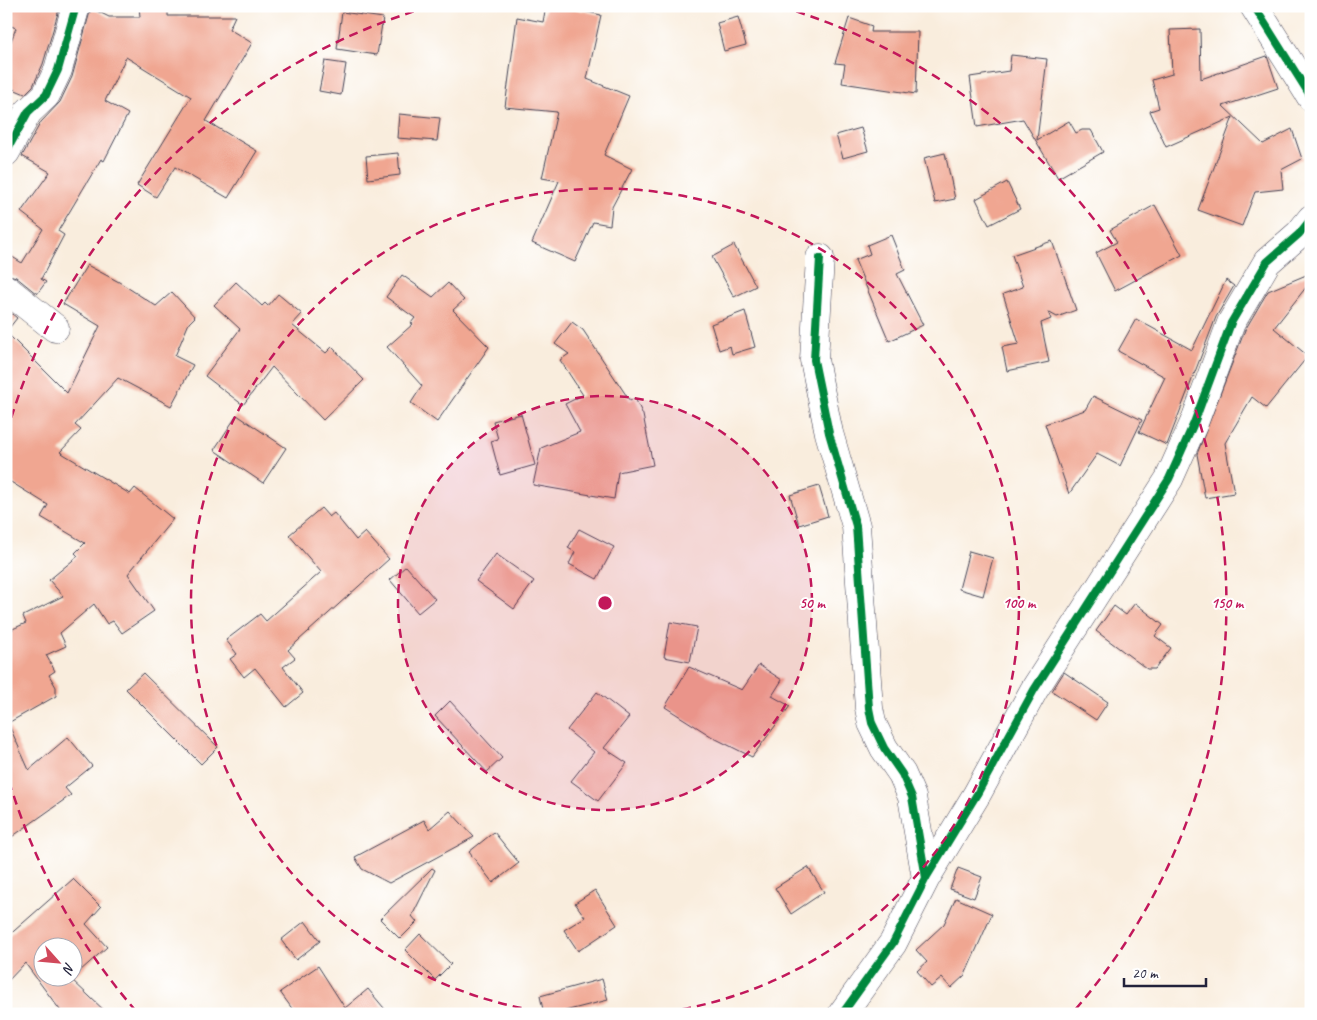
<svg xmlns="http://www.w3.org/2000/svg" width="1317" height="1020" font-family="Caveat,sans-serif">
<rect width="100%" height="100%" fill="#fff"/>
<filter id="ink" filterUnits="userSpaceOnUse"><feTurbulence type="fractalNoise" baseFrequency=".02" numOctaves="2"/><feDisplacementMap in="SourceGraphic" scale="10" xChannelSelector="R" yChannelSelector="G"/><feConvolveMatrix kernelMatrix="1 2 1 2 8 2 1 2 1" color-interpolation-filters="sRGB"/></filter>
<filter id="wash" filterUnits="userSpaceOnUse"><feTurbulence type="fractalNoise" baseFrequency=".0096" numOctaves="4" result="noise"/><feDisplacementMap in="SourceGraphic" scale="20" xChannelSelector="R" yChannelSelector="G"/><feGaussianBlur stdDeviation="1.12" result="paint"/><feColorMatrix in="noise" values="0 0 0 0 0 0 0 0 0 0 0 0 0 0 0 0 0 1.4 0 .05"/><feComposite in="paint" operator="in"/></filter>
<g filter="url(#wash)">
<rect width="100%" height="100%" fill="#f9eddd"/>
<g id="blocks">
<path fill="#f0a691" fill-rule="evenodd" d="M6,6H60L43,64L33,86L25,94L6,86V54L16,28L6,24Z
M139,6H168V16H235L229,29L252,43L206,121L257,151L228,198L175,167L156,197L137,185L191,97L126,57L105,101L128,114L104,161L101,159L58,231L64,235L41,279L46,282L37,294L16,277L6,274V253L22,263L43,229L21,212L50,172L22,156L41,122L60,102L72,77L91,8L109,17H140Z
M546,6H561L601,15L587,79L629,96L604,155L632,169L612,207L610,225L593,222L575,262L532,243L559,181L542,178L557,112L505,107L517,17L543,22Z
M342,12L383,18L377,55L337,49Z
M738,17L746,45L724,51L717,23Z
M849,18L872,26L871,32H918L916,94L842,83L845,64L835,63Z
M1200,29L1201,79L1267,56L1278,88L1223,106L1263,144L1292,129L1302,159L1281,170L1283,189L1255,192L1242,226L1198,210L1233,117L1166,147L1150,111L1159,108L1152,80L1172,74L1170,30Z
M1011,55L1047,59L1037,140L1069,121L1076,133L1082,130H1091L1103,152L1058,178L1023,119L977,127L970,77L1009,71Z
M325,61L346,64L341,95L319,91Z
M399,114L440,118L437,141L397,138Z
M861,128L868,151L843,158L836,135Z
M398,153L400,175L368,179L366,156Z
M945,153L955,199L935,203L924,158Z
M1007,182L1020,209L989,225L976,199Z
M1155,205L1182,255L1115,291L1096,253L1117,242L1110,230Z
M891,235L905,270L897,274L923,325L889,341L855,260L870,254L867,245Z
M1052,241L1076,310L1057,317L1048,312L1051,319L1041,323L1049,362L1007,371L1002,347L1019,344L1003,294L1023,287L1012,255Z
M734,245L756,286L734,297L712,257Z
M87,265L119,282L156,306L172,292L195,317L189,323L175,356L193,365L171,406L118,378L75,425L81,430L60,452L130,494L135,488L173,519L128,574L154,611L122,633L113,621L107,624L94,604L60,633L66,646L46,655L55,671L49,675L56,687V696L8,723L29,770L68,737L92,766L65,788L71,795L6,841V632L26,623L23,616L63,596L49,580L78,556L75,553L85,543L41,517L48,505L6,479V332L67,393L100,326L63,304Z
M1311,273V281L1274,328L1308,356L1266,408L1252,397L1225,443L1234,493L1205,498L1197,454L1245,330L1268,291Z
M402,275L433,297L448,283L464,300L453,310L489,347L437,422L411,403L422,386L387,347L413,324L411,323L415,318L386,297Z
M1226,280L1234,286L1216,317L1167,445L1139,432L1165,377L1118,351L1136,319L1192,350Z
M236,282L262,306L265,303L268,306L278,294L302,314L292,325L326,353L332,347L364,380L323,420L272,367L243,405L205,376L240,329L214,305Z
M6,309L17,318L6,332Z
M745,311L755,347L732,354L730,346L719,350L711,324Z
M572,322L583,330L630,401L635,398L643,415L653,465L618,472L614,499L533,485L541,448L580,432L565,404L583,395L560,360L569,354L555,344Z
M1093,396L1142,420L1120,466L1097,454L1069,494L1045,424L1085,410Z
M521,414L535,465L500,475L491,441L498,439L493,421Z
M237,415L286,448L263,483L214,450Z
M819,486L828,516L799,525L790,495Z
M321,508L329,517L334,513L356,540L365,532L389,559L288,650L295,658L283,667L303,693L286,707L255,668L244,677L230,659L237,654L226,640L260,614L266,621L321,572L289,535Z
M579,529L614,547L597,579L569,564L575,552L568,548Z
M969,551L993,558L983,596L959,589Z
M496,554L534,581L514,609L476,581Z
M406,566L435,599L418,613L390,580Z
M1135,603L1163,625L1155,636L1171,648L1155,669H1147L1096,631L1114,606L1126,615Z
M670,622L697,627L690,662L664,657Z
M759,665L782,680L772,696L790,706L752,757L714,738L665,707L689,667L742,690Z
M1064,672L1108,702L1096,720L1052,691Z
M143,673L218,747L201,764L126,689Z
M597,692L629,717L604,748L627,763L598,801L571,781L594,752L567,730Z
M450,701L502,758L487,772L435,716Z
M450,811L474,837L389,883L362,869L355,857L424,820L429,829Z
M494,832L519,863L493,883L469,852Z
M808,867L824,892L791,914L775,888Z
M432,868L435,870L412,916L417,922L400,939L380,919Z
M958,868L982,877L974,898L950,889Z
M73,879L101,907L86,924L107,947L71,979L108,1014H63L25,963L6,983V938ZM42,948H72V978H42Z
M595,890L617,925L578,951L564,930L585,917L575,903Z
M956,898L992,914L965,975L951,988L942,978L931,987L917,971L927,962L916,950L944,924Z
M305,921L320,941L296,960L281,940Z
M420,934L451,964L435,980L405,950Z
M318,966L345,1008L368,989L389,1014H296L280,992Z
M602,979L608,1000L553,1014H544L540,996Z"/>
</g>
</g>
<g filter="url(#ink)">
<use href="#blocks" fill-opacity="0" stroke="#424053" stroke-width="1"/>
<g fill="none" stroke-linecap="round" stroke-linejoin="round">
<g stroke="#424053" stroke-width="29">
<path id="minor" d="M1254,6L1311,97
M6,152L28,112L46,95L58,70L76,6
M820,258L814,360L829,433L856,526L869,708L872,723L884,748L902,774L912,797L926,878
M6,289L55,328
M842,1014L893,943L926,878L977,794L1034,690L1169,479L1194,423L1231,323L1267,262L1299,234L1311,219"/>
</g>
<use href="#minor" stroke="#fff" stroke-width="28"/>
<g stroke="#fff" stroke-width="11">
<path id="cycleway" d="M1254,6L1311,97
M6,152L28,112L46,95L58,70L76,6
M820,258L814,360L829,433L856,526L869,708L872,723L884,748L902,774L912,797L926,878
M842,1014L893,943L926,878L977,794L1034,690L1169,479L1194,423L1231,323L1267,262L1299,234L1311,219"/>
</g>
<use href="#cycleway" stroke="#00873e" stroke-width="8"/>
</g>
</g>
<circle cx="605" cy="603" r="207" fill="#c2185b" fill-opacity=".12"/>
<g fill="none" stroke="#c2185b" stroke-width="2.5" stroke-dasharray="9 6">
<circle cx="605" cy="603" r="207"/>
<path d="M551 1013A414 414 0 1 1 659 1013"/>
<path d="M136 1011A622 622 0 0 1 7 774M7 432A622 622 0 0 1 428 7M782 7A622 622 0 0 1 1074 1011"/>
</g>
<circle cx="605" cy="603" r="8" fill="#c2185b" stroke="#fff" stroke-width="2.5"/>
<g font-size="15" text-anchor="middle" font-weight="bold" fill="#c2185b" stroke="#fff" stroke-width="4" stroke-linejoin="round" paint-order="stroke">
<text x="812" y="608">50 m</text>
<text x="1019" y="608">100 m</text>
<text x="1227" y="608">150 m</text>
</g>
<rect width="1317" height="1020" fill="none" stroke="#fff" stroke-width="25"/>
<g transform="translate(58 962) rotate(117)"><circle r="24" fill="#ffffff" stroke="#a7a7b1"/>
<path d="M0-4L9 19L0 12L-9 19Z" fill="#d1495b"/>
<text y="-8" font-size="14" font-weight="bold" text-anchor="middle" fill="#22223b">N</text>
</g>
<path d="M1124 978v8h82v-8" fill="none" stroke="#22223b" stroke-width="2.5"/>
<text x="1132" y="978" font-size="15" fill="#22223b" stroke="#ffffff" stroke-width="4" paint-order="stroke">20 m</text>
</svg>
